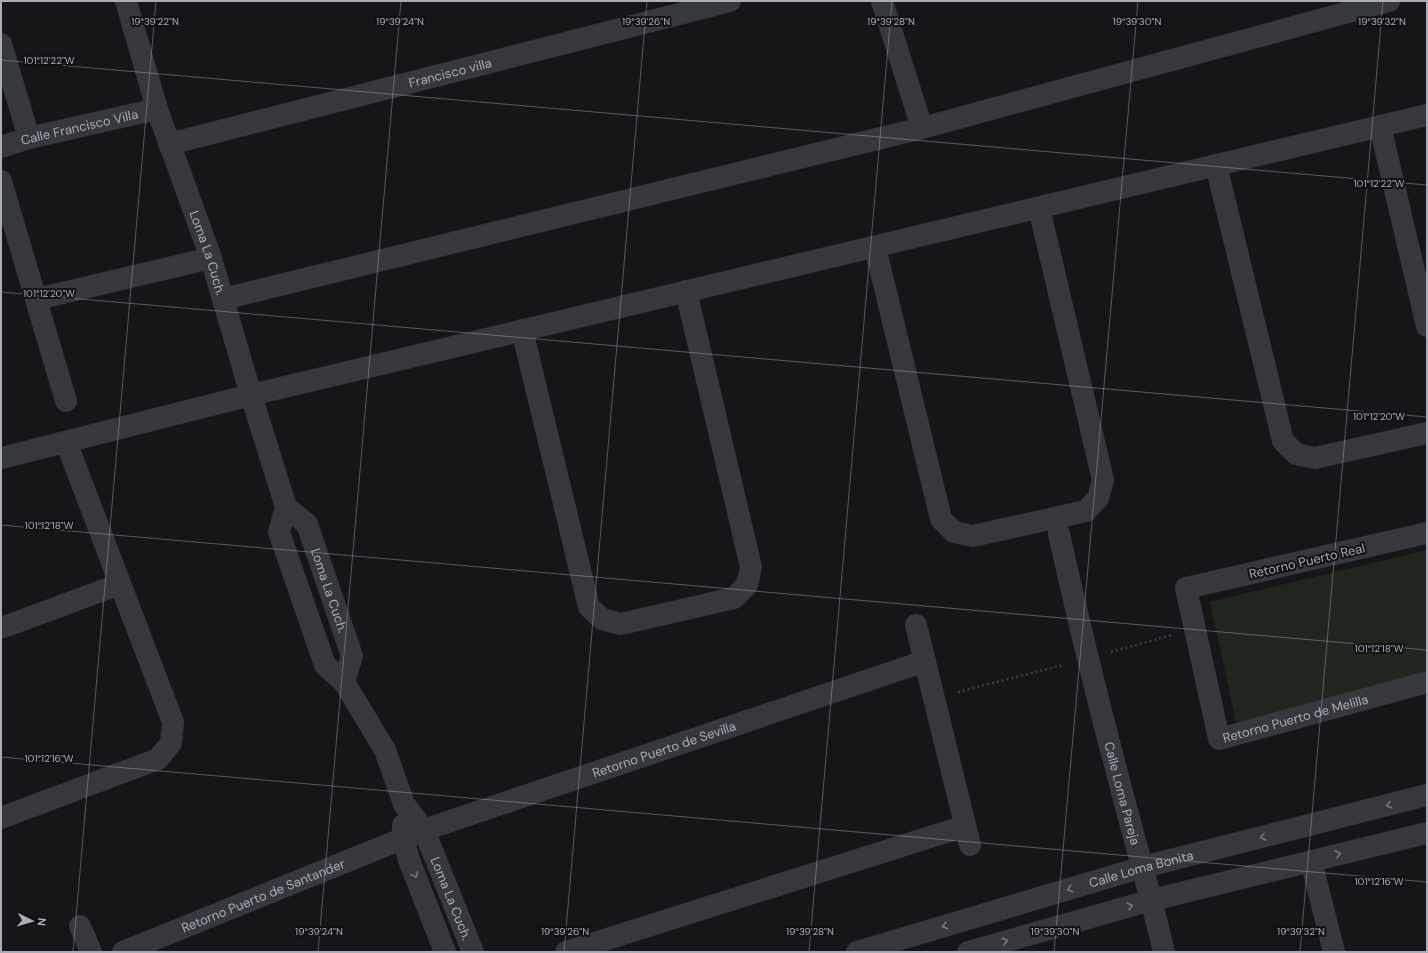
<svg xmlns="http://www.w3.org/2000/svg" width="1428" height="953" font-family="'DM Sans',sans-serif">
<rect width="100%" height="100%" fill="#161618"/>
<path fill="#1e261f" d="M1427,550V671L1237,727L1210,602Z"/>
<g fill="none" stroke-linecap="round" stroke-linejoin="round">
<path stroke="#3d3f44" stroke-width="2.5" stroke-dasharray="2 3" stroke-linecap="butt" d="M1111,652L1172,635
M958,692L1063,665"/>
<g stroke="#37383d" stroke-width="22">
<path id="s1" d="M126,1L157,109L211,258L251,395L286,507L279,532L325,665L344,682L385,750L404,804L424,830L473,952"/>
<path d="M882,1L922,128"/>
<path d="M1,44L29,138"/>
<path d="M1380,126L1427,326"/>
<path id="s2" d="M169,144L730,1"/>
<path id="s3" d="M1,147L29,138L157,109"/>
<path d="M1216,165L1283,441L1296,454L1315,458L1427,433"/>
<path d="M1,181L66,401"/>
<path d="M875,247L941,519L954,532L973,536L1086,511L1098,498L1103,480L1039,208"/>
<path d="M37,299L211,258"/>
<path d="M223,299L922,128L1389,1"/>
<path d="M522,330L589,607L602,619L621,624L734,598L747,585L751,567L686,291"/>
<path d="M1,458L251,395L1427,115"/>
<path id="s4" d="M286,507L307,524L352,656L344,682"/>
<path id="s5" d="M1427,533L1186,588L1219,739L1427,682"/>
<path id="s6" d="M1059,534C1076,610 1094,686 1114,761C1130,825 1149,888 1164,952"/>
<path d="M916,625L970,845"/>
<path d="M1,628L120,584"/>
<path d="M1,818L158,759L171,743L173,722L66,442"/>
<path d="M403,825V838L409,860L445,952"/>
<path d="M1311,861L1334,952"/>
<path d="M80,926L91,952"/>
<path id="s7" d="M123,952L424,830L925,661"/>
<path d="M566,952L965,826"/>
<path id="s8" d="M857,952L1143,867L1427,795"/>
<path d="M968,952L1152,900L1427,833"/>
</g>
</g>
<defs><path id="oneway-chevron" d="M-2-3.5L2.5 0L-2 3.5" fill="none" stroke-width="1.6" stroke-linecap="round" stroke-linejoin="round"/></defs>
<g stroke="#757881">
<use href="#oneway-chevron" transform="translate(1389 805) rotate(166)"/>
<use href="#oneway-chevron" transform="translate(1263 837) rotate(166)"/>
<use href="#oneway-chevron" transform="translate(1338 854) rotate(-14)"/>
<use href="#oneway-chevron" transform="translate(415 875) rotate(69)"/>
<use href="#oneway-chevron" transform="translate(1070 889) rotate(164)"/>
<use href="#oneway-chevron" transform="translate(1130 906) rotate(-16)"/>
<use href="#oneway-chevron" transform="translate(945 926) rotate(164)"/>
<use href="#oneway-chevron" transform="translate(1005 941) rotate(-16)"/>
</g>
<path fill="none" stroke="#a8adb8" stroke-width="1" stroke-opacity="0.45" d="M1,60L1427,185M1,292L1427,417M1,525L1427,650M1,757L1427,882M73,952L156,1M318,952L401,1M564,952L647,1M809,952L892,1M1054,952L1138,1M1300,952L1383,1"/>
<g text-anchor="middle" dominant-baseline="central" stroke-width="4" stroke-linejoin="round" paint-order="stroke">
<g font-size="13" fill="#a8adb8" stroke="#111113">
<text stroke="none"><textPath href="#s2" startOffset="290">Francisco villa</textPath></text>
<text stroke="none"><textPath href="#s3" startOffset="81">Calle Francisco Villa</textPath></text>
<text stroke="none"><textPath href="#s1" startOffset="265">Loma La Cuch.</textPath></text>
<text transform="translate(1307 561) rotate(-13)">Retorno Puerto Real</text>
<text stroke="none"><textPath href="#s4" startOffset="97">Loma La Cuch.</textPath></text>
<text stroke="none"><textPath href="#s5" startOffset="481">Retorno Puerto de Melilla</textPath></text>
<text stroke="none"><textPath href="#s7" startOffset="578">Retorno Puerto de Sevilla</textPath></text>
<text stroke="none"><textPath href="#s6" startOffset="267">Calle Loma Pareja</textPath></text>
<text stroke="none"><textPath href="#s8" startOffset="296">Calle Loma Bonita</textPath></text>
<text stroke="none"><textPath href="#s7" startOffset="151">Retorno Puerto de Santander</textPath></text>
<text stroke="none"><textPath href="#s1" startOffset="966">Loma La Cuch.</textPath></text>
</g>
</g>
<g font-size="10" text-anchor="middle" fill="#a8adb8" stroke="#111113" stroke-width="4" stroke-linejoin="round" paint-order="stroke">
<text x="155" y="25">19°39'22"N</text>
<text x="400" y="25">19°39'24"N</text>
<text x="646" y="25">19°39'26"N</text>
<text x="891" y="25">19°39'28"N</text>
<text x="1137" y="25">19°39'30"N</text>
<text x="1382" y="25">19°39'32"N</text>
<text x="49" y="64">101°12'22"W</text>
<text x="1379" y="187">101°12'22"W</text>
<text x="49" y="297">101°12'20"W</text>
<text x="1379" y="420">101°12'20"W</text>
<text x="49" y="529">101°12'18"W</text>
<text x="1379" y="652">101°12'18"W</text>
<text x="49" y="762">101°12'16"W</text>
<text x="1379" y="885">101°12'16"W</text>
<text x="319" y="935">19°39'24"N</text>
<text x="565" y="935">19°39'26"N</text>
<text x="810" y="935">19°39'28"N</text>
<text x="1055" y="935">19°39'30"N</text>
<text x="1301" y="935">19°39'32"N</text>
</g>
<rect width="1428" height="953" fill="none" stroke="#a8adb8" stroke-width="4"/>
<g transform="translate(32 921) rotate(95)" stroke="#111113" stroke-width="3" paint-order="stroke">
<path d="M0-3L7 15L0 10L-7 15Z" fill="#a8adb8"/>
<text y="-6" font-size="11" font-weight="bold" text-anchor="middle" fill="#a8adb8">N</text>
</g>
</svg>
